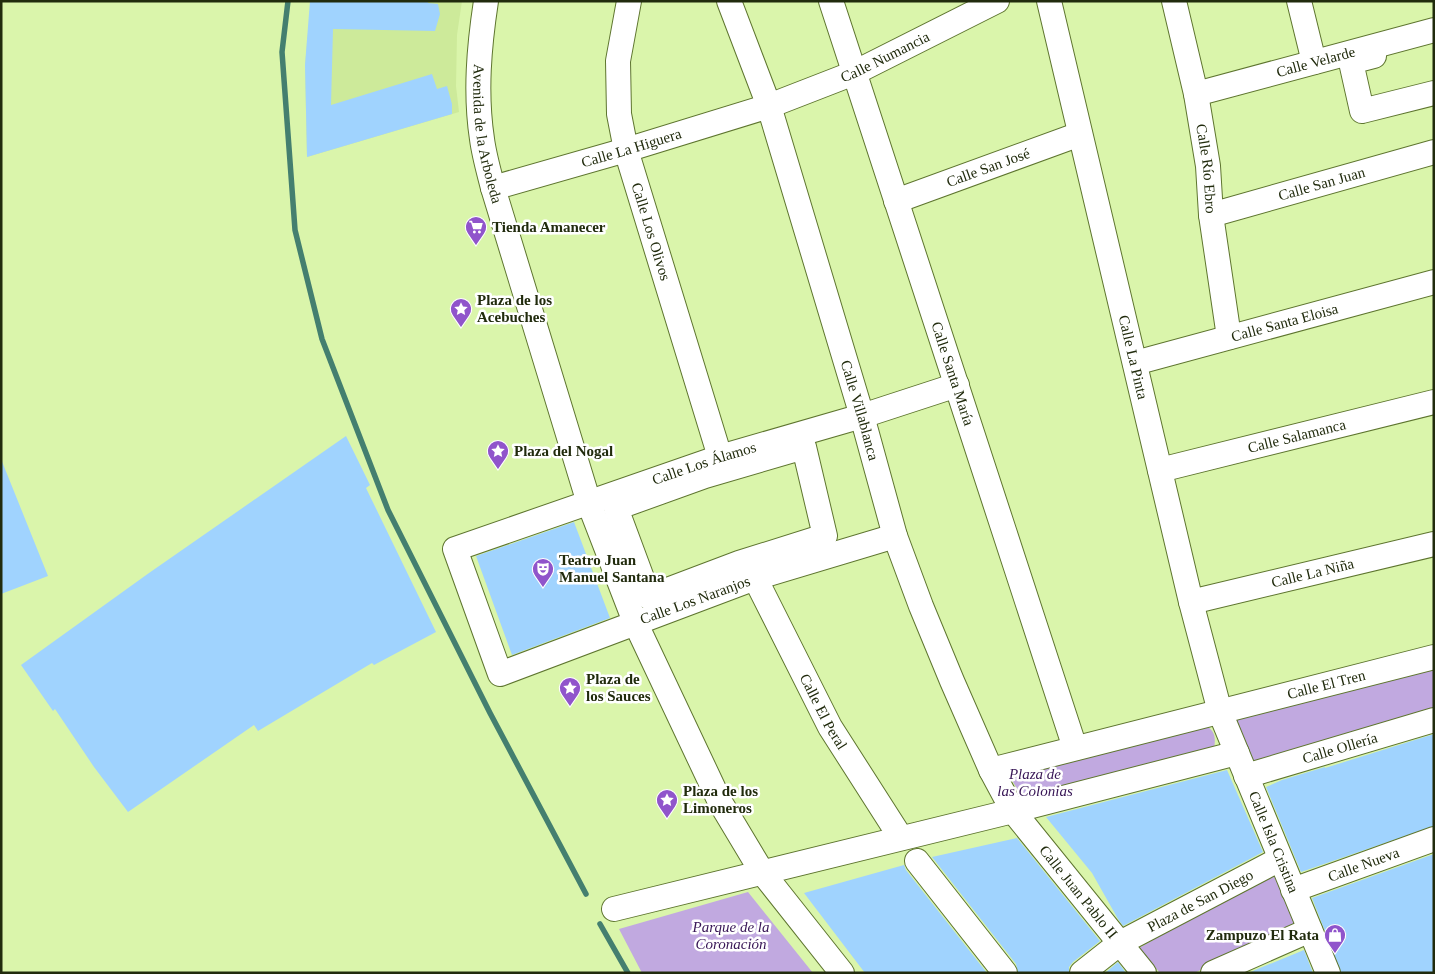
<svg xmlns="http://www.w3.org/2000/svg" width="1435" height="974" font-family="Georgia,serif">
<rect width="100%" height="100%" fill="#daf5ab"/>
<path fill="#cdea9a" d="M311,1H462L457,35L456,86L459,112L307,157L305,65Z"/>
<path fill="#c1a9e0" d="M1434,667V712L1251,768L1235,720Z
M1204,725C1215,730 1216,737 1214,749L1025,802L1007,772Z
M1272,872L1298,925L1194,973H1160L1139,948Z
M748,892L813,973H642L619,929Z"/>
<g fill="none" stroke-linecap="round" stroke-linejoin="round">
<path stroke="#447f6f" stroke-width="5.5" d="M288,1L282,52L295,230L322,339L388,510L490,713L586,894
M600,924L628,973"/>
</g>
<path fill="#a0d3fe" d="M310,1H428V3L438,4L440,14L435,31L333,29L331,105L432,74L437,89L447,86L452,104V114L307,157L305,65Z
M346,436L370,485L366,488L436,632L374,665L372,663L258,731L254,725L128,812L94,767L55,709L53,711L21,665L149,573Z
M1,459L48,576L1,594Z
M574,522L610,618L512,655L476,556Z
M1434,734V826L1301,872L1266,787L1282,780L1325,767V768Z
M1227,770L1263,852L1123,926L1118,919L1092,873L1046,817Z
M1017,838L1100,941L1073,962L1069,967V973H1018L1016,964L932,857Z
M1434,854V973H1341L1312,898Z
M904,865L906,870L987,973H865L804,893Z
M1304,950L1313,973H1249L1255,970Z
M1118,962L1126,973H1105Z"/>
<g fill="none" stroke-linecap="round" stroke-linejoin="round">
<g stroke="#5e752f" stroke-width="26">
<g id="minor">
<path id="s1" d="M486,1C479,47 475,93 482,139C484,155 489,172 493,188L589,503L635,622L720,802L762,872L842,973"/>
<path id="s2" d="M629,1L618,61L619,114L626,150L720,457"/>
<path id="s3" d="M729,1L769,106L862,416L895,536L921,606L952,681L991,770L1013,811L1144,973"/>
<path id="s4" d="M831,1L1075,748"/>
<path id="s5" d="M1049,1L1191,602L1220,712L1328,973"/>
<path id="s6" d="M1174,1L1196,94L1208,166L1211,215L1229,337"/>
<path d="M1299,1L1314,62"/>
<path d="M1374,56L1351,62L1362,111L1434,93"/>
<path id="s7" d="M1196,94L1434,30"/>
<path id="s8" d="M493,188L626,150L769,106L854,73L997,1"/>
<path id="s9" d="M896,201L1080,134"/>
<path id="s10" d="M1211,215L1434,152"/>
<path id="s11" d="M1135,363L1434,282"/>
<path d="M804,447L825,536L739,563L649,597L616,508L705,476Z"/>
<path id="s12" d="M1160,470L1434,402"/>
<path id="s13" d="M895,536L755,578L500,674L455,549L720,457L862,416L957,385"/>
<path id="s14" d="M755,578L830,727L901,838"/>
<path id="s15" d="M1191,602L1434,544"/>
<path id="s16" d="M991,770L1434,657"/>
<path id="s17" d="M1246,776L1434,720"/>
<path d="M917,861L1005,973"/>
<path id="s18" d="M1293,890L1434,839"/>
<path d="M614,909L1013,811L1237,753"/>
<path id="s19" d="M1082,973L1120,943L1280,859"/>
<path d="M1213,973L1310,930"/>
</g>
</g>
<use href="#minor" stroke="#fff" stroke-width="24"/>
</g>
<defs>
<g id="supermarket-pin" transform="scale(1.125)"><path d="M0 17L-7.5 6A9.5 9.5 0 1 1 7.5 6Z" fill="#9054cb" stroke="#fff"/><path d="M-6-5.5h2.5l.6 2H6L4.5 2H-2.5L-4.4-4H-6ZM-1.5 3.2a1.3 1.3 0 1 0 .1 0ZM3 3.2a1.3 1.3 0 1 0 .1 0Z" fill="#fff"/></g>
<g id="sight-pin" transform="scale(1.125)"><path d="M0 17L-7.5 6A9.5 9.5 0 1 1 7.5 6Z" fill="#9054cb" stroke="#fff"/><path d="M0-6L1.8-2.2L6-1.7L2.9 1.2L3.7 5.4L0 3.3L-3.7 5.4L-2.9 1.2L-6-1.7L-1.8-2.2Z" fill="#fff"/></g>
<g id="theatre-pin" transform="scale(1.125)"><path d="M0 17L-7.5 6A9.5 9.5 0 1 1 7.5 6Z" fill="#9054cb" stroke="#fff"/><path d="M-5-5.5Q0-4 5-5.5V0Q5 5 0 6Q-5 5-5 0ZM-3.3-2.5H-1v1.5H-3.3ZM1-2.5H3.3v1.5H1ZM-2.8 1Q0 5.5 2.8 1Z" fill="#fff"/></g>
<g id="shop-pin" transform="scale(1.125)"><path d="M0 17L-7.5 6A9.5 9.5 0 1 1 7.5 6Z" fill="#9054cb" stroke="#fff"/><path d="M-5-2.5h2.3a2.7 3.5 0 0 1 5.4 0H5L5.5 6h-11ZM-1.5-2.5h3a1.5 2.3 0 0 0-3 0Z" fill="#fff"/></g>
</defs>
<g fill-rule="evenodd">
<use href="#supermarket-pin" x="476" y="227"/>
<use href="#sight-pin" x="461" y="309"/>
<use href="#sight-pin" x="498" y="451"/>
<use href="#theatre-pin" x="543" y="569"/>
<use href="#sight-pin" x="570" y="688"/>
<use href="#sight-pin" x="667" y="800"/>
<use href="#shop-pin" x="1335" y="935"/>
</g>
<g text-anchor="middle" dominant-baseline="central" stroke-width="5" stroke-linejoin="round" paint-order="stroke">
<g font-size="15" fill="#212b0d" stroke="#fff">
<text stroke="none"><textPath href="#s8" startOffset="414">Calle Numancia</textPath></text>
<text stroke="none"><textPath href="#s7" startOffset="124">Calle Velarde</textPath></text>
<text stroke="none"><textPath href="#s1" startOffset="134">Avenida de la Arboleda</textPath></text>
<text stroke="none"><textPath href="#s8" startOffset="144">Calle La Higuera</textPath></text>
<text stroke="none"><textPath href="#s9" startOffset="98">Calle San José</textPath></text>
<text stroke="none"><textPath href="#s6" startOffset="171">Calle Río Ebro</textPath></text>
<text stroke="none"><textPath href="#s10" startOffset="115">Calle San Juan</textPath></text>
<text stroke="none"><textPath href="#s2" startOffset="236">Calle Los Olivos</textPath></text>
<text stroke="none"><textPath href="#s11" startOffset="155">Calle Santa Eloisa</textPath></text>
<text stroke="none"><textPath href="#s5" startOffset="366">Calle La Pinta</textPath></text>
<text stroke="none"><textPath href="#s4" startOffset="392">Calle Santa María</textPath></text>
<text stroke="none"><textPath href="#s3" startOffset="430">Calle Villablanca</textPath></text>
<text stroke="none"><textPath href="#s12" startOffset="141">Calle Salamanca</textPath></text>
<text stroke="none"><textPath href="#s13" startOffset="815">Calle Los Álamos</textPath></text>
<text stroke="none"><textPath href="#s15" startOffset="125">Calle La Niña</textPath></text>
<text transform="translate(695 600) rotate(-20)">Calle Los Naranjos</text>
<text stroke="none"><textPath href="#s16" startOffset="346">Calle El Tren</textPath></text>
<text stroke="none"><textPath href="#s14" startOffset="150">Calle El Peral</textPath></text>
<text stroke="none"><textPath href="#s17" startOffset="98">Calle Ollería</textPath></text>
<text stroke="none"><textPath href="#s5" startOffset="872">Calle Isla Cristina</textPath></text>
<text stroke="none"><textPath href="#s18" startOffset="75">Calle Nueva</textPath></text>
<text stroke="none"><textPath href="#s3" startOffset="964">Calle Juan Pablo II</textPath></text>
<text stroke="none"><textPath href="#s19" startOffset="139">Plaza de San Diego</textPath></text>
</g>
<g font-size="15" font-weight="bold" fill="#212b0d" stroke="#fff" text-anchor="start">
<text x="492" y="227">Tienda Amanecer</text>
<text x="477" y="300">Plaza de los<tspan x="477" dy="17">Acebuches</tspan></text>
<text x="514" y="451">Plaza del Nogal</text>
<text x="559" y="560">Teatro Juan<tspan x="559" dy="17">Manuel Santana</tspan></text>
<text x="586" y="679">Plaza de<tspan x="586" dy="17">los Sauces</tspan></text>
<text x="683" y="791">Plaza de los<tspan x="683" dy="17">Limoneros</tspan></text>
<text x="1319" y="935" text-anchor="end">Zampuzo El Rata</text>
</g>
<g font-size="15" font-style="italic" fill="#381656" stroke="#fff">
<text x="1035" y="774">Plaza de<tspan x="1035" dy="17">las Colonias</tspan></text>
<text x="731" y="927">Parque de la<tspan x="731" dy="17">Coronación</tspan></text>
</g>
</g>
<rect width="1435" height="974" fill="none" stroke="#212b0d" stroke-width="5"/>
</svg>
